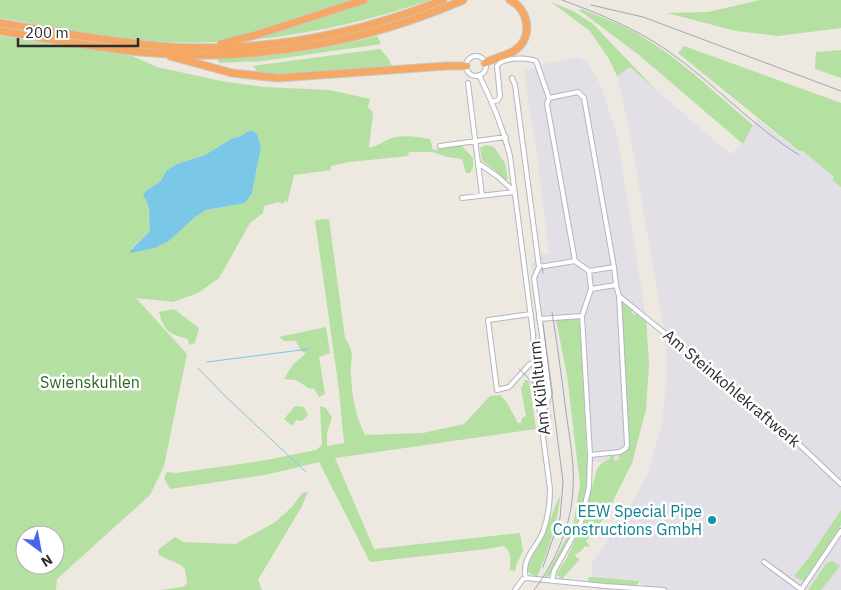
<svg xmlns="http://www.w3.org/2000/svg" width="841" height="590" font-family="'IBM Plex Sans',sans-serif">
<rect width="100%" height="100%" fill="#ede8e0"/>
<path fill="#e2e0e6" d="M579,57L589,65L602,88L618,139L646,318L649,364L646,409L632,463H602L588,460L580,321L578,319L537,322L531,263L536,261V255L549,253L536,149L524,71L543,64Z
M630,67L730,154L743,144L757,119L798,151H803L835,178L833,181L841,187V590H650L639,581L593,577L591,565L623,518L648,474L662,424L667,372L664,331L630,134L617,76Z"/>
<path fill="#b4e0a1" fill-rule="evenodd" d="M0,0H431C335,32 241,49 139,40C93,36 46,25 0,18Z
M760,0H841V28L778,36L736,31L667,13L708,12Z
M551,2L573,11L592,23L656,90L630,67L617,76L609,59L590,31Z
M581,9C601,17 622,24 641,36C682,60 717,95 753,125L743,144L639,55L579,10Z
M0,36L132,56L157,67L221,81L264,87L330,90L370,99L368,107L373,113L369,148C379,146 387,138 396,137C407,135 419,137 430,139L433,150L461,145L473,158V168L470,173H466L462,159L448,157L432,152H409L408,156L349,162L331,166V170L294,175L287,204L286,200L283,204L278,202L264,206L263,213L250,223L219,278L198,293L173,302L136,298L187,354L164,466L150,495L57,579L56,590H0ZM251,131L261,147L252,193L245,203L206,210L194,218L169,241L130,250L150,231C148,217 149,204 147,190L160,182L167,170L177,164L205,155L231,139L241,136ZM25,535H55V565H25Z
M377,36L381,44L263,61L219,63L218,59C272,58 325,49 377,36Z
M684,46L841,103V187L832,180L834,177L803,151H799L678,53Z
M380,49L389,59L392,67L305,73L260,74L253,66Z
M841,50V78L815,69L816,52Z
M486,145L494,147L505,163L508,180H506L482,160L480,148Z
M329,219L345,338C357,357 349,357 351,376C352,396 356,417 365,435L423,433L464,424L490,396L500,395L506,401L518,423H521L522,418L526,416L521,389L525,380L529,381L536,429L335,458L374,549L520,533L523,551L517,563L515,571L510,570C510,561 513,551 503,546L486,549L370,562L319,462L265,475L170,489L164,478L167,472L176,473L261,461L316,450L322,445L320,406L326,408L332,418L327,433V446L344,443L339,390L315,220Z
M622,300L634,310L631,312L634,315L637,313L634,311L646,318L649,364L646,409L632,463L605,517L586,541L590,547L585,546L580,552L575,554L576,557L580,559L562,579L557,575V573L566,559L582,525L597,469L602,463L610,459V456H614V461L619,460V454L627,451L629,446L621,302Z
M174,309L199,328L195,343L189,345L188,339C170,334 164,332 159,312Z
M578,319L580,321L588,479L584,508L578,526L551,575L544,578L573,526L580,485L567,375L556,320Z
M326,327L330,353L319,357L325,394L319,397L314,388L310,389L296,380L284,379L292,366L306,353L301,351L296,341H284L279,337Z
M295,406L304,407L308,415L302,421L296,420L294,424L291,425L284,419Z
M308,492L302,506L258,580L262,590H160L183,587L187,583L185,569L181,565L159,555L158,550L175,537L183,542L235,544L274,523L292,507L302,493Z
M559,497L560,498C557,525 548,552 537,577L531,574L528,571V563L542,540Z
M841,510V525L805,580L803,581L794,576L810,556Z
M832,561L840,566L821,590H808L826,564Z
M589,577H593L639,581L638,584L634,586L619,584V585L588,583Z"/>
<path fill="#7bc7e8" d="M251,130L257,134L261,147L252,193L245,203L206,210L194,218L169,241L155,248L130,253V251L150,231C148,216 152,208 143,195L147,190L160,182L167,170L177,164L205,155L231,139L241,136Z"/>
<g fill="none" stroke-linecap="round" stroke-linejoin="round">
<path stroke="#7bc7e8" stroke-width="1" d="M207,362L309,349
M198,368L224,395L306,472"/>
<g stroke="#b3b6bf" stroke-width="6">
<path id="street" d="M466 66a10 10 0 1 1 20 0a10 10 0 1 1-20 0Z
M479,75C492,101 503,128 510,156L533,333L535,376L550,489C550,504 548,518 543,532C536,549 521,558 526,578
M512,78L515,85L539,267L534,278L550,393L545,408L540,409
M468,83L482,195
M549,98L578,92L584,98L614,267L616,285L619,296L785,431L841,484
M492,102L498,100L500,96L497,66C503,57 526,57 536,61L549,98L547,104L575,261L589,271
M440,146L506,137
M478,163L497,176L515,192
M462,198L515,192
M539,267L575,261
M614,267L589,271L591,289L616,285
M531,314L488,320L497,390L509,387L529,365L534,361
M539,319L582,316
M590,455L620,452L626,448L627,445L619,296
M764,562L802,590
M552,581L554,571L581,522L589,487L590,455L582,316L591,289
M515,590L523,579L526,578L605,586L664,590
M801,590L841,531"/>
</g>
<g stroke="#c8c8c8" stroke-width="9">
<path id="highway" d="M0,23C57,32 115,43 173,47C265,52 358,34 443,0
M0,31C51,39 102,49 153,53C259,62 366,42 463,0
M221,44L259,34L364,0
M170,56L232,73L278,78L446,66H466
M485,63C494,58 505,56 514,51C534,38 529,10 510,0"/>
</g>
<use href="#street" stroke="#fff" stroke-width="4"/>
<use href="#highway" stroke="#f4a864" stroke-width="7"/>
<path stroke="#a3a5b5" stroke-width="1" d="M562,0C600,14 635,28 668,51C714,83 752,126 799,155
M591,5L643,17L841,91
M542,267L543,273
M519,369C534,382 545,399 551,418
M543,567L560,518L563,482L543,324
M534,590C556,561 572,524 573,488C575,460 568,431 565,404C561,373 557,343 552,312"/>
</g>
<circle fill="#0f9aa8" stroke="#fff" stroke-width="2" cx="712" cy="520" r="5"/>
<g text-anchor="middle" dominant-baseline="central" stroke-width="5" stroke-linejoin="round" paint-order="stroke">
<g font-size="16" fill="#2c6620" stroke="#fff">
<text x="90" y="382">Swienskuhlen</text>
</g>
<g font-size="16" fill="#2d2d2d" stroke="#fff">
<text transform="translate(539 388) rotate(-96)">Am Kühlturm</text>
<text transform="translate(732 388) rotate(40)">Am Steinkohlekraftwerk</text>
</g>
<g font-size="16" fill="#0d838f" stroke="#fff" text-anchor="end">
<text x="702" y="511">EEW Special Pipe<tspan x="702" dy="18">Constructions GmbH</tspan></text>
</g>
</g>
<g transform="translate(40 550) rotate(148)"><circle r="24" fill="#ffffff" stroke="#ababab"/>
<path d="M0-4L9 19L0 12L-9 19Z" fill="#4b64ef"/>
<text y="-8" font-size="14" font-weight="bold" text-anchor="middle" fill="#2d2d2d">N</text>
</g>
<path d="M18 38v8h120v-8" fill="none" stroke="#2d2d2d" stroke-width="2.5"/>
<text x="25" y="38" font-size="15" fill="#2d2d2d" stroke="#ffffff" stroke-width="4" paint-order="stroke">200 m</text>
</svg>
